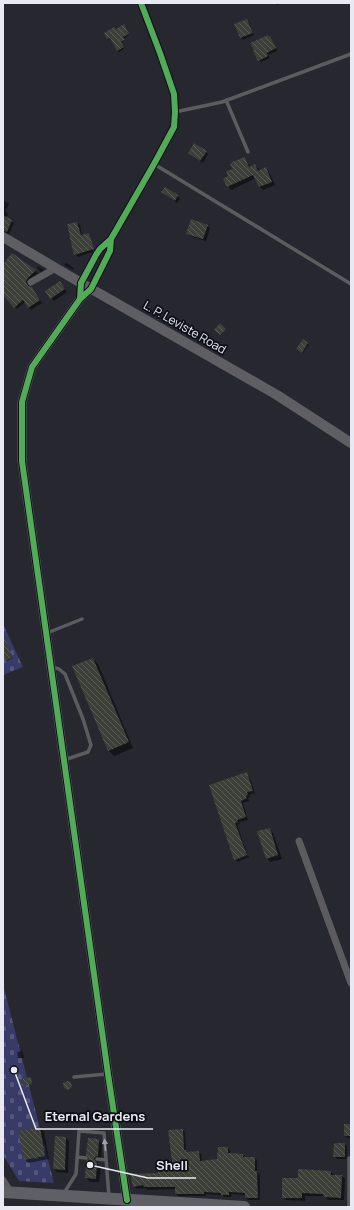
<svg xmlns="http://www.w3.org/2000/svg" width="354" height="1210" font-family="Manrope,sans-serif">
<defs>
<pattern id="cemetery-stones" width="16" height="16" patternUnits="userSpaceOnUse"><rect width="16" height="16" fill="#383a68"/><path d="M2 7V4a2 2 0 0 1 4 0v3zM10 15v-3a2 2 0 0 1 4 0v3z" fill="#55567e"/></pattern>
<pattern id="building-back-hatch" width="6" height="6" patternUnits="userSpaceOnUse"><rect width="6" height="6" fill="#3c4038"/><path d="M-1 5l2 2M0 0l6 6M5-1l2 2" fill="none" stroke="#585c55"/></pattern>
</defs>
<rect width="100%" height="100%" fill="#26272f"/>
<path fill="url(#cemetery-stones)" d="M3,624L23,667L3,675Z
M3,984L54,1183L19,1181L3,1155Z"/>
<path fill="#0007" d="M275,3H282L277,5Z
M246,20L249,22L254,35L243,40L241,38Z
M125,27L129,35L124,38L125,41L121,43L124,49L119,52L111,38L108,40L105,34Z
M270,37L277,51L268,55L270,58L261,62L258,59Z
M206,152L208,154L203,163L189,153Z
M245,158L250,167L255,165L260,171L266,169L269,172L275,185L263,190L260,187L256,178L231,190L228,186L229,177Z
M165,188L180,198L177,203L165,194Z
M3,200L9,204L5,211L8,214L6,218L14,223L9,234L3,233Z
M77,223L80,225L82,236L89,234L90,236H89L93,252L78,257L75,254Z
M207,226L210,228L206,241L190,236L188,233Z
M12,254L38,273L29,282L28,285L34,290L42,303L31,310L25,302L17,309L3,294V260L6,262Z
M66,263L74,268L73,270L64,265Z
M38,266L44,270L41,272L37,268Z
M62,285L67,292L54,301L46,292Z
M303,341L309,345L303,353L298,349Z
M6,642L13,658L7,661L3,649V644Z
M93,659L98,664L133,748L114,756L109,751Z
M246,773L249,776L255,793L249,795L250,797L248,798L249,801L243,803L248,820L239,822L240,824L237,825L247,853L235,858L210,785Z
M269,829L273,833L282,859L270,862L267,858Z
M248,855L249,857L237,862L236,860Z
M22,1051L24,1058H18L17,1052Z
M351,1125V1138H347L345,1136Z
M40,1128L44,1132L49,1159L28,1163L25,1159Z
M182,1130L185,1132L186,1153L199,1152L201,1154L202,1161L218,1160L228,1148L230,1151V1154L242,1155L245,1157L255,1158L257,1160V1172L260,1175V1200H248L246,1198V1195L231,1194V1197H224L222,1195L206,1194V1196H178L176,1193V1189L147,1190L145,1188L136,1189L134,1187L159,1174L174,1170Z
M65,1137L69,1141L68,1173L57,1172L54,1169Z
M98,1140L102,1144L101,1160L98,1161L97,1164L101,1167L99,1182H90L86,1178L91,1158Z
M345,1144L347,1147V1159H337L334,1156Z
M331,1172L334,1175L342,1176L345,1179L344,1200H328L325,1196H305V1201L286,1200L283,1197Z"/>
<path fill="url(#building-back-hatch)" d="M247,19L253,33L240,38L234,24Z
M124,24L129,34L123,37L125,40L121,42L124,47L117,51L110,38L107,39L104,33L114,27L116,29Z
M268,35L269,37L270,36L276,48L267,53L268,56L258,61L253,51L254,50L250,43Z
M194,143L207,151L200,161L188,153Z
M245,157L249,167L255,164L258,171L266,167L272,182L259,187L253,175L227,187L223,179L228,176L226,171L233,169L230,165L232,162Z
M165,187L178,195L175,201L161,192Z
M3,215L12,220L7,232L3,231Z
M191,219L208,225L203,239L186,234Z
M77,222L81,235L89,233L94,249L74,255L67,224Z
M12,253L36,270L27,279L26,282L28,286L32,287L40,300L28,308L23,300L14,308L3,295V264Z
M60,281L65,289L50,299L45,291Z
M220,323L226,329L220,335L214,330Z
M303,339L308,343L302,353L296,349Z
M3,633L13,657L5,661L3,655Z
M93,658L129,742L108,751L72,666Z
M247,772L253,791L247,792L248,795L246,796L247,798L241,801L246,817L237,820L238,822L235,823L247,855L234,860L209,785Z
M270,828L278,855L266,859L257,831Z
M31,1077L32,1084L22,1086V1079Z
M67,1081L71,1082L72,1087L68,1090L64,1088L63,1083Z
M344,1124H351V1136H344Z
M40,1127L45,1156L24,1160L18,1131Z
M183,1129L184,1150H186V1152L199,1151L200,1161L217,1159L218,1147H228V1153L243,1154V1157H255V1171H257L258,1198H245V1193L229,1192V1195H221V1193L204,1192V1194H175V1187H144L143,1185L133,1187L130,1174L158,1173V1169H173L168,1130Z
M55,1136L66,1137L65,1170L53,1169Z
M88,1138L99,1139L98,1156L95,1157L94,1159L97,1162L96,1179L85,1178L86,1161L89,1158L86,1155Z
M334,1143H345V1157H333Z
M298,1169L331,1171V1175H342L341,1198L324,1197L323,1194L302,1193V1198H282V1178H298Z"/>
<g fill="none" stroke-linecap="round" stroke-linejoin="round">
<path stroke="#5c5c5f" stroke-width="3.5" d="M226,100L248,152
M175,112L222,102L351,54
M154,164L351,284
M47,633L82,619
M52,667L59,669L65,674L83,719L91,745L88,752L64,760
M74,1077L107,1074
M77,1157L86,1158
M97,1159L106,1160
M64,1193L76,1174L79,1131L104,1133L109,1197
M349,1207V1158"/>
<path stroke="#5c5c5f" stroke-width="7" d="M31,282L56,268
M81,283L96,255L100,249L111,239L154,164L174,127L175,112L174,94L160,53L141,3
M91,289L110,251L111,239
M299,841L351,983
M3,1180L11,1193"/>
<path stroke="#5c5c5f" stroke-width="9" d="M91,289L80,299L32,367L22,402V461L108,1074L127,1200"/>
<path stroke="#5e5e63" stroke-width="10" d="M3,237L81,283L277,395L351,443"/>
<path stroke="#5f6066" stroke-width="12" d="M3,1192L244,1207"/>
<g stroke="#0d0e14" stroke-width="8">
<path id="cycleway" d="M111,239L110,251L91,289L80,299L32,367L22,402V461L108,1074L127,1200
M80,299L81,283L96,255L100,249L111,239L154,164L174,127L175,112L174,94L160,53L141,3"/>
</g>
<use href="#cycleway" stroke="#51ab58" stroke-width="6"/>
</g>
<defs><path id="oneway-solid" d="M-6-.8H1V-3.2L6.5 0L1 3.2V.8H-6Z"/></defs>
<use fill="#a2a2a9" href="#oneway-solid" transform="translate(105 1145) rotate(-95)"/>
<g text-anchor="middle" dominant-baseline="central" stroke-width="3.5" stroke-linejoin="round" paint-order="stroke">
<g font-size="12" fill="#e8e9f3" stroke="#0d0e14">
<text transform="translate(185 327) rotate(30)">L. P. Leviste Road</text>
</g>
</g>
<path fill="none" stroke="#e8e9f3" stroke-width="1.5" d="M14 1070L36 1129H153M90 1165L148 1178H196"/>
<g fill="#e8e9f3" stroke="#0d0e14" stroke-width="1.5">
<circle cx="14" cy="1070" r="4"/>
<circle cx="90" cy="1165" r="4"/>
</g>
<g font-size="13" text-anchor="middle" font-weight="bold" fill="#e8e9f3" stroke="#0d0e14" stroke-width="3.5" stroke-linejoin="round" paint-order="stroke">
<text x="95" y="1121">Eternal Gardens</text>
<text x="172" y="1170">Shell</text>
</g>
<rect width="354" height="1210" fill="none" stroke="#e8e9f3" stroke-width="8"/>
</svg>
